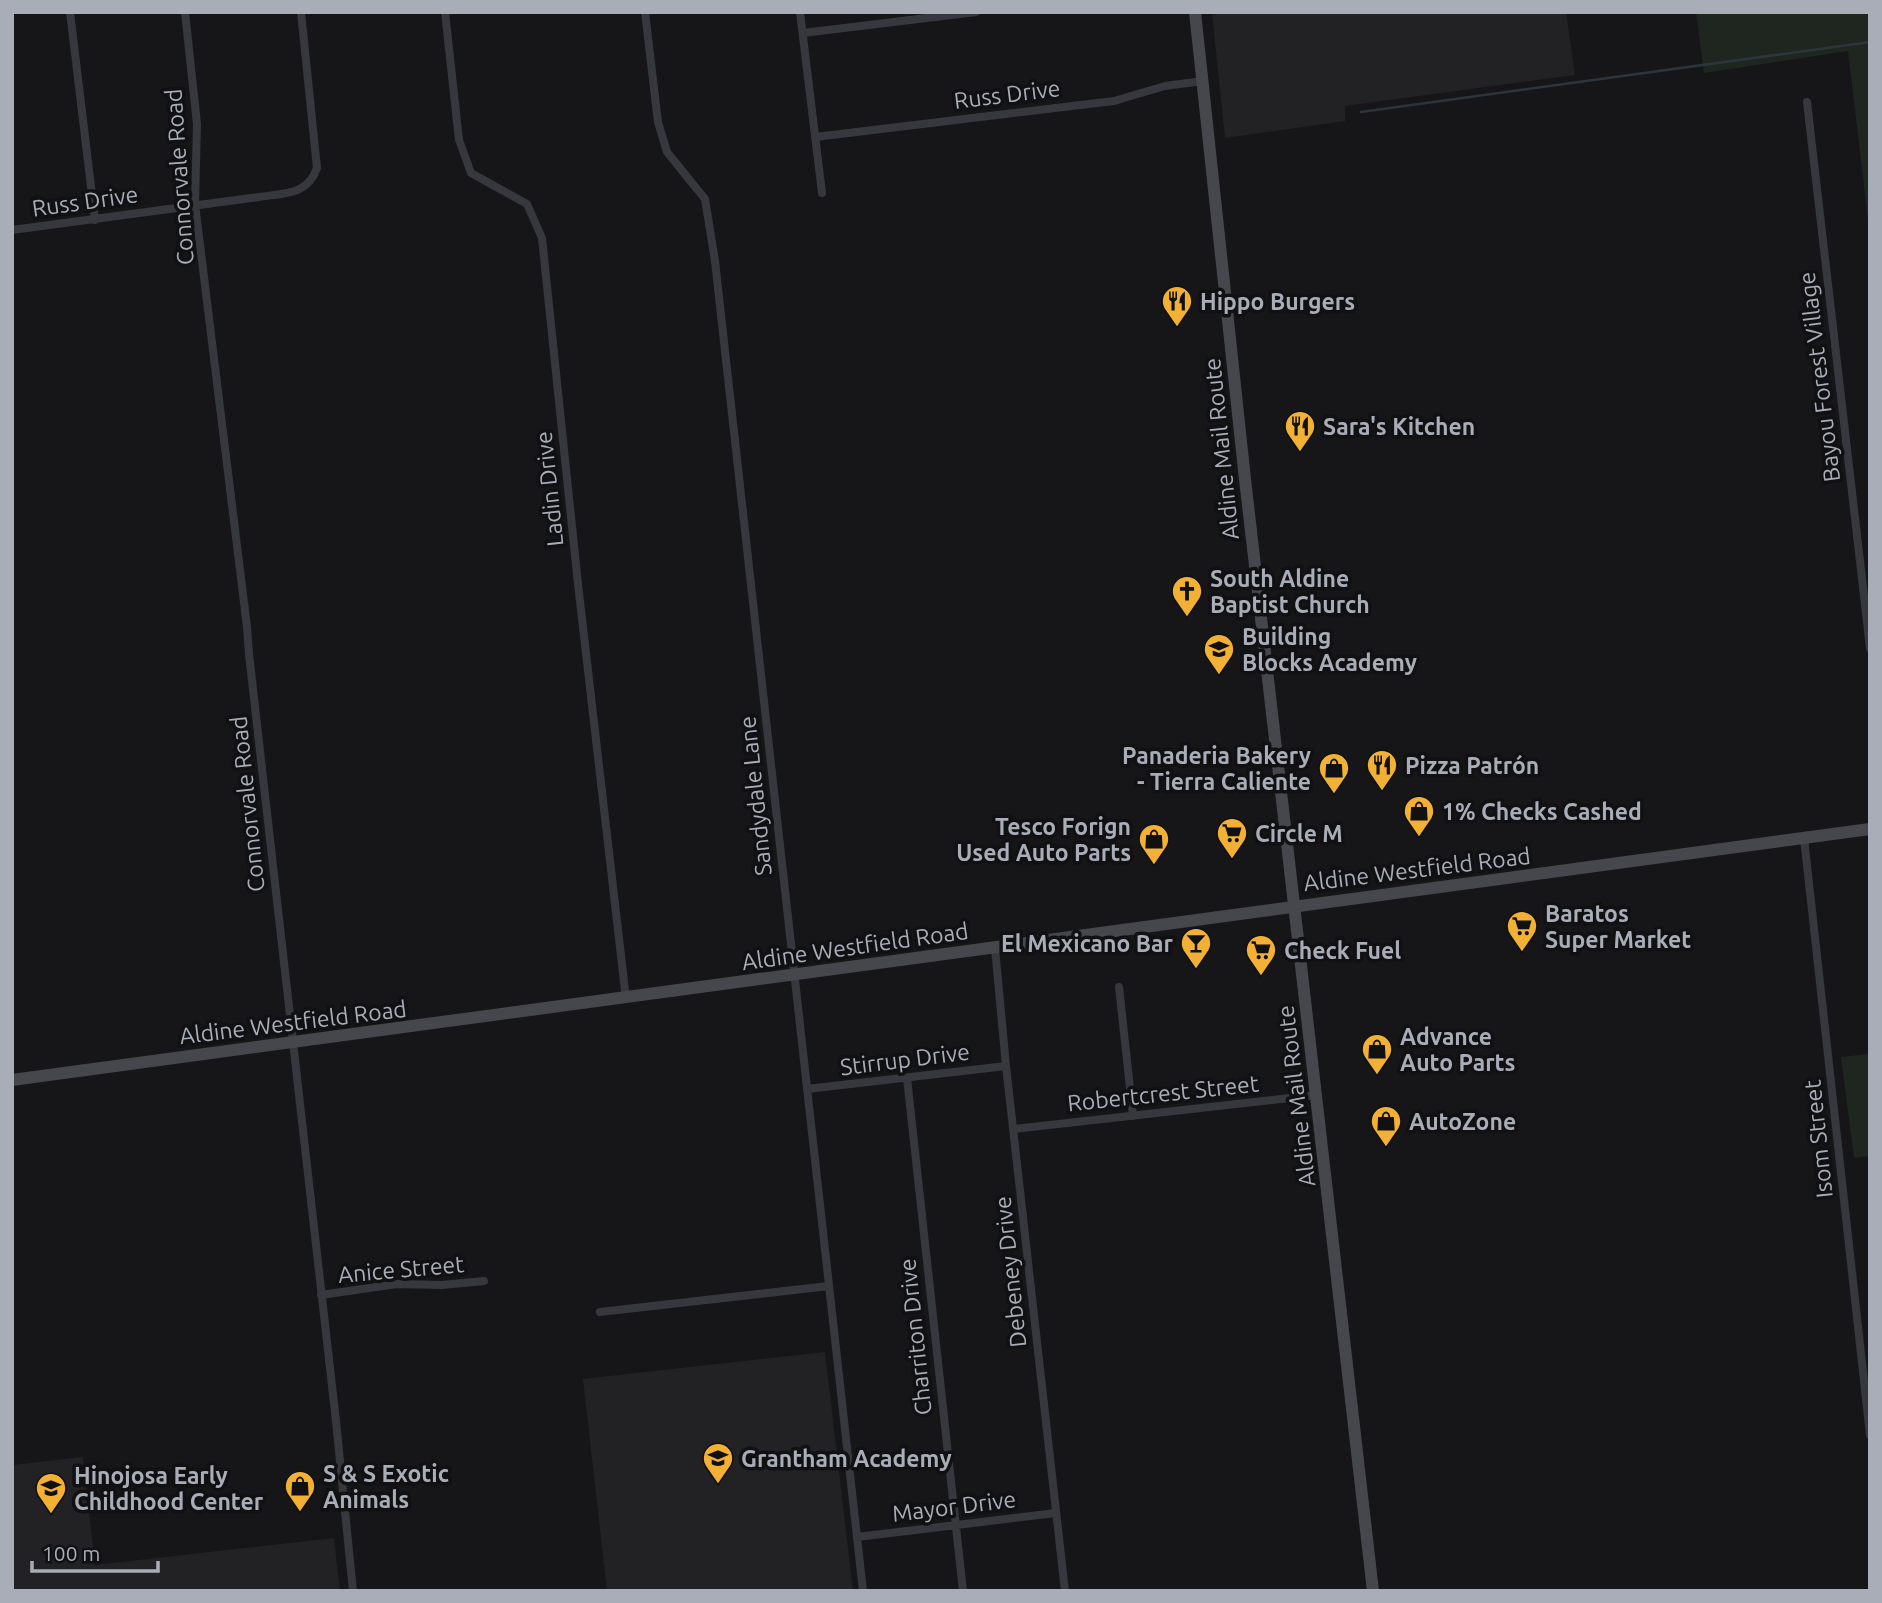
<svg xmlns="http://www.w3.org/2000/svg" width="1882" height="1603" font-family="Ubuntu,sans-serif">
<rect width="100%" height="100%" fill="#161618"/>
<path fill="#222225" d="M1212,12H1566L1575,75L1345,106V121L1225,138Z
M825,1352L853,1591H607L583,1379Z
M83,1457L95,1565L334,1538L340,1591H12V1465Z"/>
<path fill="#1e261f" d="M1696,12H1870V237L1848,51L1704,73Z
M1870,1054V1156L1854,1158L1841,1057Z"/>
<g fill="none" stroke-linecap="round" stroke-linejoin="round">
<path stroke="#2c353c" stroke-width="2.5" d="M1361,112L1870,42"/>
<path stroke="#37383d" stroke-width="8" d="M70,12L95,220
M185,12L197,124L195,204L247,627L249,654L336,1421L353,1591
M445,12L459,140L471,173L527,204L542,238L578,584L626,999
M645,12L658,122L667,152L705,199L715,261L863,1591
M800,12L822,193
M803,33L976,12
M1807,102L1870,648
M815,137L1114,101L1165,86L1203,81
M12,230L259,197C284,193 308,195 317,168L301,12
M1804,838L1870,1435
M995,948L1006,1066L1065,1591
M1119,987L1133,1116
M907,1078L963,1591
M807,1089L1006,1066
M1014,1129L1317,1095
M321,1295L397,1284L442,1285L484,1281
M600,1312L829,1286
M857,1537L1056,1513"/>
<path stroke="#45474d" stroke-width="12" d="M1195,12L1245,479L1373,1591
M12,1080L1870,829"/>
</g>
<defs>
<g id="restaurant-pin" transform="scale(1.575)"><path d="M0 17L-7.5 6A9.5 9.5 0 1 1 7.5 6Z" fill="#f2b134" stroke="#111113"/><path d="M-5-6h1v4h1v-4h1v4h1v-4h1v5L-1.5 .5V6h-2V.5L-5-1ZM5-6V6H3V1.5H1.5Q1.5-4 5-6Z" fill="#111"/></g>
<g id="church-pin" transform="scale(1.575)"><path d="M0 17L-7.5 6A9.5 9.5 0 1 1 7.5 6Z" fill="#f2b134" stroke="#111113"/><path d="M-1.2-6h2.4v3.5h3.3v2.4h-3.3V6h-2.4V-.1h-3.3v-2.4h3.3Z" fill="#111"/></g>
<g id="school-pin" transform="scale(1.575)"><path d="M0 17L-7.5 6A9.5 9.5 0 1 1 7.5 6Z" fill="#f2b134" stroke="#111113"/><path d="M0-5L7-2L0 1L-7-2ZM-4 1L0 2.5L4 1V4Q0 6-4 4Z" fill="#111"/></g>
<g id="shop-pin" transform="scale(1.575)"><path d="M0 17L-7.5 6A9.5 9.5 0 1 1 7.5 6Z" fill="#f2b134" stroke="#111113"/><path d="M-5-2.5h2.3a2.7 3.5 0 0 1 5.4 0H5L5.5 6h-11ZM-1.5-2.5h3a1.5 2.3 0 0 0-3 0Z" fill="#111"/></g>
<g id="supermarket-pin" transform="scale(1.575)"><path d="M0 17L-7.5 6A9.5 9.5 0 1 1 7.5 6Z" fill="#f2b134" stroke="#111113"/><path d="M-6-5.5h2.5l.6 2H6L4.5 2H-2.5L-4.4-4H-6ZM-1.5 3.2a1.3 1.3 0 1 0 .1 0ZM3 3.2a1.3 1.3 0 1 0 .1 0Z" fill="#111"/></g>
<g id="bar-pin" transform="scale(1.575)"><path d="M0 17L-7.5 6A9.5 9.5 0 1 1 7.5 6Z" fill="#f2b134" stroke="#111113"/><path d="M-6-5H6L.8 .8V4.5H3.5V6h-7V4.5H-.8V.8Z" fill="#111"/></g>
</defs>
<g fill-rule="evenodd">
<use href="#restaurant-pin" x="1177" y="301"/>
<use href="#restaurant-pin" x="1300" y="426"/>
<use href="#church-pin" x="1187" y="591"/>
<use href="#school-pin" x="1219" y="649"/>
<use href="#restaurant-pin" x="1382" y="765"/>
<use href="#shop-pin" x="1334" y="768"/>
<use href="#shop-pin" x="1419" y="811"/>
<use href="#supermarket-pin" x="1232" y="833"/>
<use href="#shop-pin" x="1154" y="839"/>
<use href="#supermarket-pin" x="1522" y="926"/>
<use href="#bar-pin" x="1196" y="943"/>
<use href="#supermarket-pin" x="1261" y="950"/>
<use href="#shop-pin" x="1377" y="1049"/>
<use href="#shop-pin" x="1386" y="1121"/>
<use href="#school-pin" x="718" y="1458"/>
<use href="#shop-pin" x="300" y="1486"/>
<use href="#school-pin" x="51" y="1488"/>
</g>
<g text-anchor="middle" dominant-baseline="central" stroke-width="7" stroke-linejoin="round" paint-order="stroke">
<g font-size="23" fill="#a8adb8" stroke="#111113">
<text transform="translate(1007 94) rotate(-7)">Russ Drive</text>
<text transform="translate(179 177) rotate(-94)">Connorvale Road</text>
<text transform="translate(85 201) rotate(-8)">Russ Drive</text>
<text transform="translate(1819 377) rotate(-97)">Bayou Forest Village</text>
<text transform="translate(1221 449) rotate(-96)">Aldine Mail Route</text>
<text transform="translate(549 489) rotate(-96)">Ladin Drive</text>
<text transform="translate(755 796) rotate(-96)">Sandydale Lane</text>
<text transform="translate(247 804) rotate(-96)">Connorvale Road</text>
<text transform="translate(1417 869) rotate(-7)">Aldine Westfield Road</text>
<text transform="translate(855 946) rotate(-8)">Aldine Westfield Road</text>
<text transform="translate(293 1022) rotate(-7)">Aldine Westfield Road</text>
<text transform="translate(905 1059) rotate(-7)">Stirrup Drive</text>
<text transform="translate(1163 1093) rotate(-6)">Robertcrest Street</text>
<text transform="translate(1296 1096) rotate(-97)">Aldine Mail Route</text>
<text transform="translate(1818 1139) rotate(-96)">Isom Street</text>
<text transform="translate(401 1269) rotate(-5)">Anice Street</text>
<text transform="translate(1010 1272) rotate(-96)">Debeney Drive</text>
<text transform="translate(915 1337) rotate(-96)">Charriton Drive</text>
<text transform="translate(954 1506) rotate(-7)">Mayor Drive</text>
</g>
<g font-size="23" font-weight="bold" fill="#a8adb8" stroke="#111113" text-anchor="start">
<text x="1200" y="301">Hippo Burgers</text>
<text x="1323" y="426">Sara's Kitchen</text>
<text x="1210" y="578">South Aldine<tspan x="1210" dy="26">Baptist Church</tspan></text>
<text x="1242" y="636">Building<tspan x="1242" dy="26">Blocks Academy</tspan></text>
<text x="1311" y="755" text-anchor="end">Panaderia Bakery<tspan x="1311" dy="26">- Tierra Caliente</tspan></text>
<text x="1405" y="765">Pizza Patrón</text>
<text x="1442" y="811">1% Checks Cashed</text>
<text x="1131" y="826" text-anchor="end">Tesco Forign<tspan x="1131" dy="26">Used Auto Parts</tspan></text>
<text x="1255" y="833">Circle M</text>
<text x="1545" y="913">Baratos<tspan x="1545" dy="26">Super Market</tspan></text>
<text x="1173" y="943" text-anchor="end">El Mexicano Bar</text>
<text x="1284" y="950">Check Fuel</text>
<text x="1400" y="1036">Advance<tspan x="1400" dy="26">Auto Parts</tspan></text>
<text x="1409" y="1121">AutoZone</text>
<text x="741" y="1458">Grantham Academy</text>
<text x="323" y="1473">S &amp; S Exotic<tspan x="323" dy="26">Animals</tspan></text>
<text x="74" y="1475">Hinojosa Early<tspan x="74" dy="26">Childhood Center</tspan></text>
</g>
</g>
<rect width="1882" height="1603" fill="none" stroke="#a8adb8" stroke-width="28"/>
<path d="M32 1561v10h126v-10" fill="none" stroke="#a8adb8" stroke-width="3.5"/>
<text x="42" y="1561" font-size="21" fill="#a8adb8" stroke="#111113" stroke-width="5" paint-order="stroke">100 m</text>
</svg>
